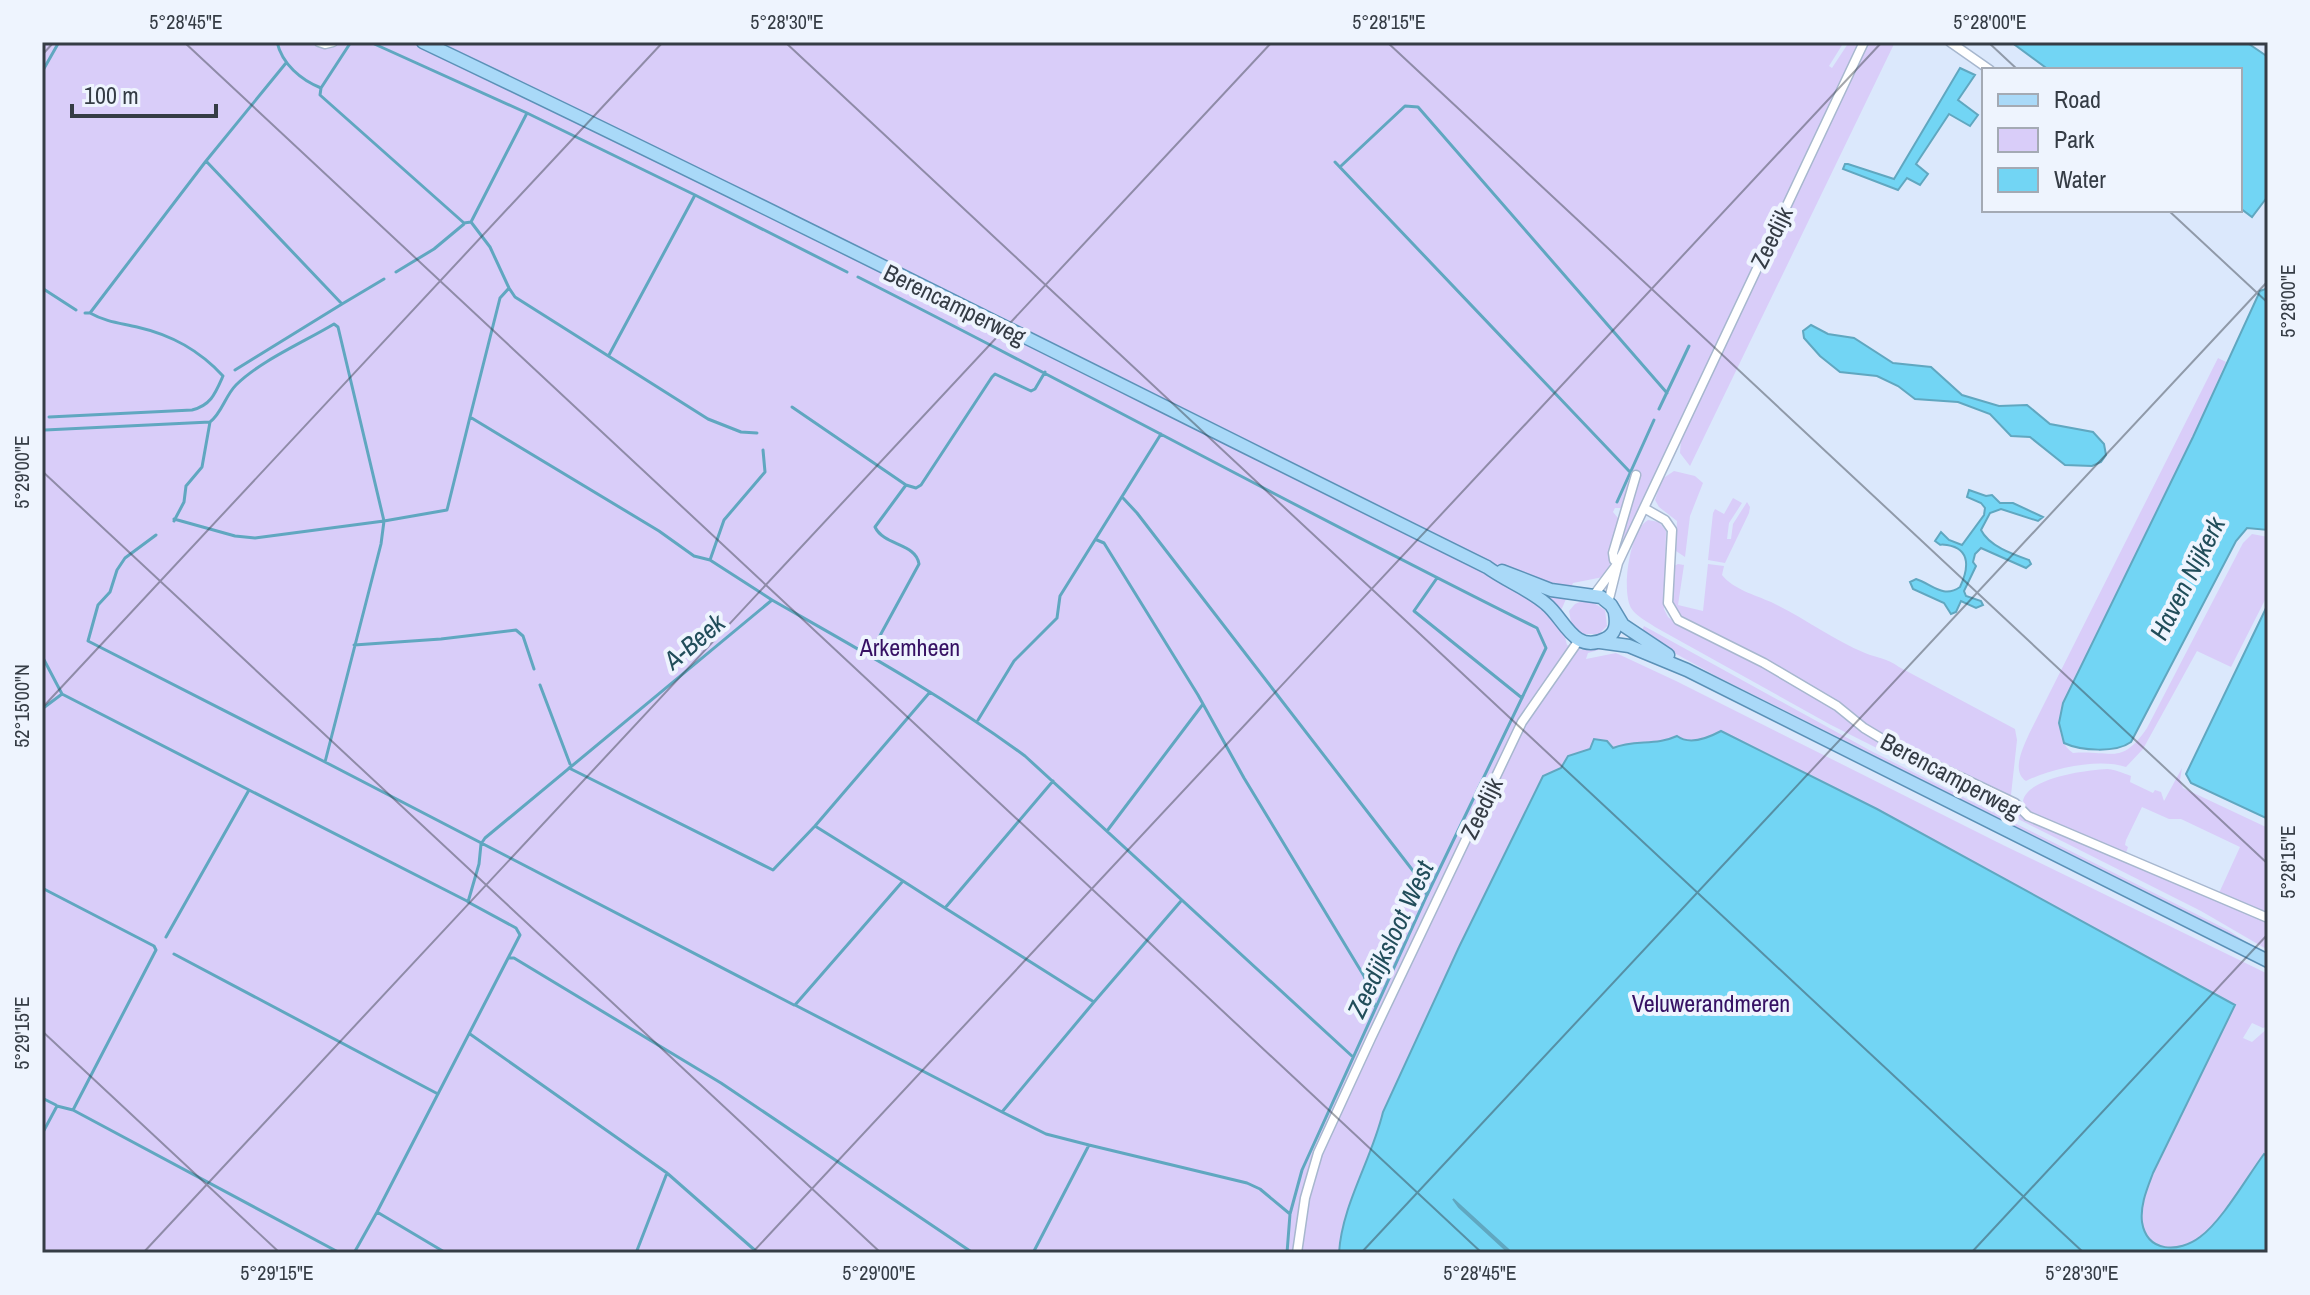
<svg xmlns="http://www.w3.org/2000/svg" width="2310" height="1295" font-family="'Archivo Narrow',sans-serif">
<rect width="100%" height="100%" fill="#dbe8fc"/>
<path fill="#d9cdf9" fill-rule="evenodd" d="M42,42H1844L1829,66L1832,68L1849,42H1860L1620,551L1631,502L1640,477L1635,475L1622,508H1615L1613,512L1618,518L1609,569L1603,577L1573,583L1556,622L1565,637L1567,645L1582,650L1605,648L1588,653L1586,659L1616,653L1676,681L2003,845L2268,974V1026L2263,1028L2252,1023L2243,1038L2252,1042L2268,1028V1253H42ZM1511,840L1512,841L1380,1126L1383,1111L1459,947Z
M1869,42H1895L1690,466L1680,453L1681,439Z
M2218,358L2226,362L2193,437L2063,703C2059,721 2056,741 2073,753C2113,750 2121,766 2147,728L2243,543L2252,534L2268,537V594L2231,667L2197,651L2143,749L2126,767C2099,758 2052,768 2026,781C2011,771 2023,748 2029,734Z
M1674,471L1695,476L1703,483L1690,516L1685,557L1676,551L1677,521L1659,507L1655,500L1662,479Z
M1733,498L1742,503L1729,523L1727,539H1731L1733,524L1747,502L1750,507L1749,513L1725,563L1708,560L1713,513L1715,509L1724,514Z
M1648,520L1659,522L1666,531L1664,609L1668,617L1676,623L1762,667L1835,709L1888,746L2013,806L2027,819L2268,921V950L2201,911L1831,725L1655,627C1648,622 1636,616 1631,608C1621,590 1630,530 1648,520Z
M1678,564L1684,565L1678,605L1703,611L1708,564L1724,566L1722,575C1733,589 1755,595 1771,602C1803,617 1832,639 1865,653C1877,658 1887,658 1899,667L2015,729L2017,740L2011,795L2006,796L1891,740L1866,725L1839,703L1683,618C1668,603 1672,586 1674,566Z
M1582,601L1594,603L1605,610L1607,626L1599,634H1581L1572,627L1569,611L1575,604Z
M1644,626L1871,751L2228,930L2257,949L1716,676L1640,634Z
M2182,768L2180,780L2183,788L2268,828V914L2219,893L2240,847L2181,819H2169L2142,807L2126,840L2125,845L2128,847L2126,853L2030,813L2023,801C2027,778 2086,770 2107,769C2114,769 2123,773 2131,776L2130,782L2153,793L2155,790L2161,792L2164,801Z"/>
<path fill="#72d5f4" stroke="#60a7c0" stroke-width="2" d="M2011,42H2246L2268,57V196L2252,217L2240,208V70H2049Z
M1960,68L1975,75L1958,100L1978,115L1970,126L1949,114L1916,164L1928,174L1920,185L1907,178L1898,190L1843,169L1845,164H1848L1894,179Z
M2268,288V530L2247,528L2236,541L2131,742C2116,753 2081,751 2064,743L2059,723L2063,703L2193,437L2260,291Z
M1811,325L1828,334L1854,338L1893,363L1931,367L1962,395L1999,406L2027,405L2050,424L2093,432L2104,444L2106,455L2101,462L2092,466L2065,465L2030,437L2011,436L1990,414L1958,402L1915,399L1898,386L1877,376L1840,372L1820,356L1804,338L1803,331Z
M1969,490L1986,496L1992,495L2000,503H2013L2043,517L2038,521L2001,509L1990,513L1981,530C1989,546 2012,554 2029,560L2031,564L2026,568L1981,548L1975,554L1973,562L1976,566L1964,591L1966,596L1981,601L1983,605L1976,608L1961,601L1956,612L1951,614L1944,603L1913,589L1910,582L1916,579C1932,584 1943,599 1960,587C1968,570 1972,549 1947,545C1935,543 1945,548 1935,541L1941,532L1949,540L1962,545L1984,515L1985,508L1981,503L1967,497Z
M2268,604V819L2191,783L2186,774Z
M1721,731L1877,809L2235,1005L2153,1173C2147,1189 2140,1205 2142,1222C2147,1253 2179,1253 2200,1237C2222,1221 2247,1177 2264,1154L2268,1156V1253H1512L1453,1199L1459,1207L1509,1253H1339C1342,1204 1372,1159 1383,1112L1459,947L1543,776L1561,768L1568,756L1590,749L1594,739L1607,741L1613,748C1633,739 1656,746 1677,736C1689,745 1708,738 1721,731Z"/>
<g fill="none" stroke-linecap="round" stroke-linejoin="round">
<path stroke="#60a7c0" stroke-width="3" d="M277,42C282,64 301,80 321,88
M351,42L321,88L320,95L464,223L471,222
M370,42L527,113L695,195L609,355
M42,72L59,42
M206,161L342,304L235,370
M1335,162L1629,471
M1341,166L1405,106L1418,107L1667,393
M695,195L847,272
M396,272L434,249L464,224
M858,277C1085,392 1309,515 1537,628L1546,648L1427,895L1302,1170L1290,1214L1287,1253
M42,288L76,310
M509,288L515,297L708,419L741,432L757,433
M342,304L384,279
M85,313H90L206,161L286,63
M792,407L906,485
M1659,409L1689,346
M49,417L192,410C211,405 215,394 223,376C199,350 172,335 137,327C120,323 106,322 90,313
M45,430L210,422L202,467L186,486L184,502L174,521
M1123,498L1137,513L1417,876L1427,895
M1617,502L1654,420
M174,519L235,536L255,538L384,521L338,327L334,324C304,342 260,361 236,385C225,396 222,413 210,422
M156,535L125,558L117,570L110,592L98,605L88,641L325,762L381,544L384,521L447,510L470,417
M1097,540L1104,543L1198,695L1244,778L1364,976L1375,1006
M710,560L724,520L765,472L763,450
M1437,578L1414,611L1522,698
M772,600C858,649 945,697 1025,756L1353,1057
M354,645L441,639L516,630L523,636L534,669
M870,654L919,564C916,543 884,546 875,527L906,485L916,488L921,485L992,377L995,374L1031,391L1035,389L1045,372
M42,656L62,694
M540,685L570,764
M42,709L62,694L249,790L166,937
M978,720L1014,661L1057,618L1060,596L1161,434
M325,762L794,1005
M569,768L773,870L815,826L930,692
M1053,781L945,908L1094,1002L1181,901
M249,790L467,901
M815,826L903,881
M1107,831L1203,704
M42,888L154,946L156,950L73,1110L57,1106L42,1134
M945,908L903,881L795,1005L1002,1112L1094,1002
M174,954L438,1094
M508,958H514L721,1083L973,1253
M470,1034L667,1173L758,1253
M42,1098L56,1105
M73,1110L340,1253
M1002,1112L1046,1134L1089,1145L1033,1253
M1089,1145L1247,1183L1260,1189L1290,1214
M377,1212L446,1253
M354,1253L377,1212L520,935L516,928L468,902L479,864L481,844L485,838L772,600L710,560L694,556L659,531L470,417L500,298L509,288L490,247L471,222L527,113
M636,1253L667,1173"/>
<g stroke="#a7b7ce" stroke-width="11">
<path id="minor" d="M319,42L325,44L333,42
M1950,42L1990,70
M1644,508L1665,520L1672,530L1668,603L1678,620L1764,663L1837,706L1864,728L1889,743L2015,803L2028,816L2268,918
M1594,595L1618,563L1864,42
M1608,603L1618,563L1614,560L1613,553L1636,475
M1297,1253L1305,1198L1318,1153L1371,1038L1522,722L1579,640"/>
</g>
<g stroke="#5b91b7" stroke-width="15">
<path id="primary" d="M423,42C780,212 1133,392 1487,567C1506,581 1529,589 1546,604C1564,618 1574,655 1605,639C1616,634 1617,624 1615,613
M1502,571L1551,590L1601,597L1611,605L1623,625L1668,655
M1600,642L1629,646L1687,670L2268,961"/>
</g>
<use href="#minor" stroke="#fff" stroke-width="8"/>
<use href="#primary" stroke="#a9d9f8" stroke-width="12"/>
</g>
<path fill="none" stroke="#353c45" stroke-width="2" stroke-opacity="0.45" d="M184,42L1482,1253M785,42L2084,1253M1387,42L2268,864M1988,42L2018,70M42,55L54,42M2168,210L2268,303M42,471L881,1253M42,708L663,42M42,1031L280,1253M143,1253L1272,42M752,1253L1882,42M1361,1253L2268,281M1971,1253L2268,934"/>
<g text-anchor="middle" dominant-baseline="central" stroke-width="8" stroke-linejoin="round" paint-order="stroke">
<g font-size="24" fill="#353c45" stroke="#eef4fe">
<text transform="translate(1771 237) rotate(-64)">Zeedijk</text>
<text transform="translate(955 304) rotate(26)">Berencamperweg</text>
<text transform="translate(1951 775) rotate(28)">Berencamperweg</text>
<text transform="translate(1481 808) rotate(-64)">Zeedijk</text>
</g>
<g font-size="24" fill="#361163" stroke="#eef4fe">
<text x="910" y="647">Arkemheen</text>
<text x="1711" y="1003">Veluwerandmeren</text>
</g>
<g font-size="26" font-style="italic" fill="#214d5a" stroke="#eef4fe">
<text transform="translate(2187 578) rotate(-63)">Haven Nijkerk</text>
<text transform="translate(694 641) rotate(-40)">A-Beek</text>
<text transform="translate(1390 939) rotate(-65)">Zeedijksloot West</text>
</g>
</g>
<rect width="2310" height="1295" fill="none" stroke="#eef4fe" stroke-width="88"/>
<rect x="1982" y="68" width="260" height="144" fill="#eef4fe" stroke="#a4aab4" stroke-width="2"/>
<rect x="1998" y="94" width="40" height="12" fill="#a9d9f8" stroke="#a4aab4" stroke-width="2"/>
<text x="2054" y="108" font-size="24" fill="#353c45">Road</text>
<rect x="1998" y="128" width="40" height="24" fill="#d9cdf9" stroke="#a4aab4" stroke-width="2"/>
<text x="2054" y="148" font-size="24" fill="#353c45">Park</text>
<rect x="1998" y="168" width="40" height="24" fill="#72d5f4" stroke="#a4aab4" stroke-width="2"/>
<text x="2054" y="188" font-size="24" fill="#353c45">Water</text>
<path d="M72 104v12h144v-12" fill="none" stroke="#353c45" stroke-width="4"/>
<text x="84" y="104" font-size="24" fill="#353c45" stroke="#eef4fe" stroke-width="6" paint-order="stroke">100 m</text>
<rect x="44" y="44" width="2222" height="1207" fill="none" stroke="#353c45" stroke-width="3"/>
<g font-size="20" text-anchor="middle" fill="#353c45">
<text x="186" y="29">5°28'45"E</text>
<text x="787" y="29">5°28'30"E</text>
<text x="1389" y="29">5°28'15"E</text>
<text x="1990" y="29">5°28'00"E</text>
<text transform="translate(2288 301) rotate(-90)" y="7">5°28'00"E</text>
<text transform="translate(22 472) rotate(-90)" y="7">5°29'00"E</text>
<text transform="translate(22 706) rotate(-90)" y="7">52°15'00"N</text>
<text transform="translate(2288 862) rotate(-90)" y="7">5°28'15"E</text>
<text transform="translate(22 1033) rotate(-90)" y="7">5°29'15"E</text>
<text x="277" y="1280">5°29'15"E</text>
<text x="879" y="1280">5°29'00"E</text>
<text x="1480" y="1280">5°28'45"E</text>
<text x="2082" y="1280">5°28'30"E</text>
</g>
</svg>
